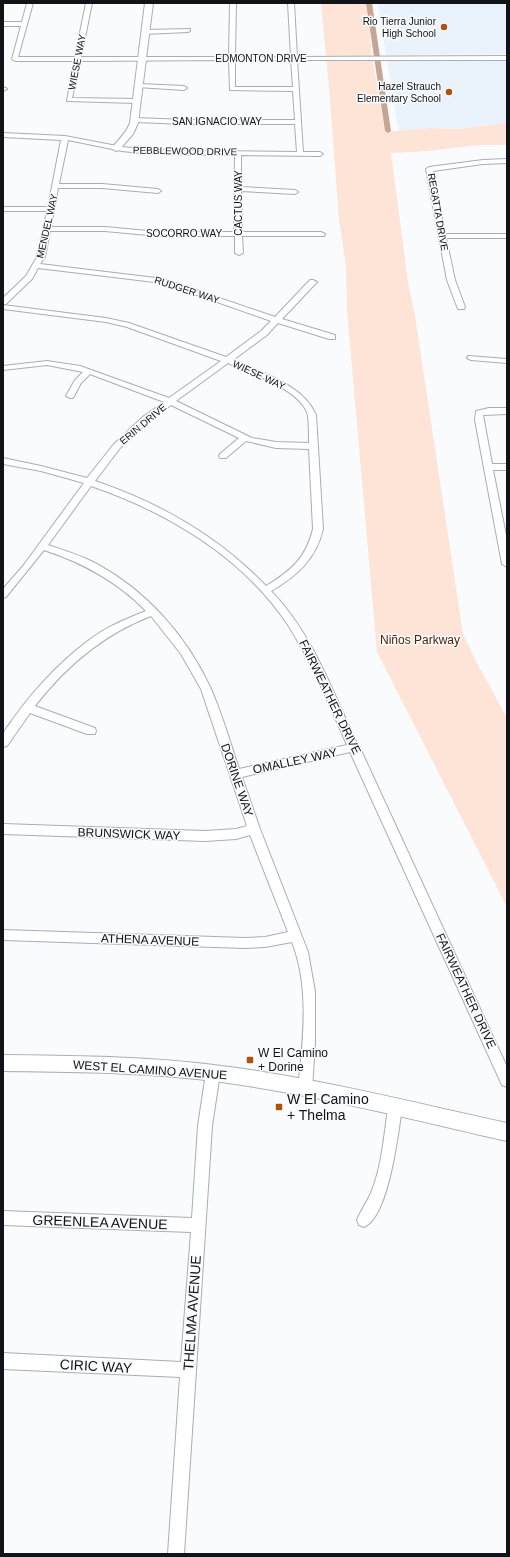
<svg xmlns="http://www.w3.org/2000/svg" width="510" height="1557" font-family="Helvetica,sans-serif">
<rect width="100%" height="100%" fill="#f9fbfd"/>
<path fill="#eaf2fc" d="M378,3H507V54L386,55Z
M387,61H507V123L457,129L431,128L399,132Z"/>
<path fill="#fee4d7" d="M321,3H366L372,55L385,132L431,128L457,129L507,123V145H479L429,151L391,153L408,282L415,316L463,634L477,663L507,718V907L377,652L347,310L346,266L339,219L329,87Z"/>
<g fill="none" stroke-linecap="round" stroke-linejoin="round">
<path fill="#c7a594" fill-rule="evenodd" d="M366,3H372L391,131L388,133L385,131Z"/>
<g stroke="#a6aeb9" stroke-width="2">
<path id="minor" d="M27,3H33L18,57H75L86,3H92L81,57H229L230,3H236L235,57H291L288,3H294L297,57L507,56V60H297L303,152H320L323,154L320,156L241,155V187L295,190L298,192L295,194L241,191L242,232H321L325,234L324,236H242L243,253L239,255L235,253V236H159L105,231H50L45,257L40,264L164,279L275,317L310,280H313L317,282L282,319L335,335V339H329L278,323L267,335L233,360C261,373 303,384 316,415L323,529C316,559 297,576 271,591C312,633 333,692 357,744L360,747V748L507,1067V1087L502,1085L350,752L242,777L260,829L308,952L315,992V1043L312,1089L310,1093L305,1095L300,1093L298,1089C303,1041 310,988 292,942L265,947L245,948L3,940V930L245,938L265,937L288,932L250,835L236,839L205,841L3,834V824L205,831L236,829L247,826L201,689L181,654L151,616C104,634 66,666 35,706L95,728L96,731L95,734H87L30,713L7,746L3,747C3,743 2,738 3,735C4,730 10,724 13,719C36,687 65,656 99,633C114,624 130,617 146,611C117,581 83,563 44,550L6,597L3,598V589L23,566L84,483L41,471L3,464V458L41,466L87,478L114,444L144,416L164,402L90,374L81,383L73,398H70L66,396L75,380L83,372L47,365L3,370V366L47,361L80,366L169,398L221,361L127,327L106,322L3,309V305L106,318L129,323L226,357L261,331L271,321L163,283L38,268L32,279L6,304H3V298L26,276L37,257L47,211H3V207H48L61,140L3,137V133L65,136L122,147L151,150L297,152L295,124H186L135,122L132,120L135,118L186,120H295L293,91L230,90L229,60L80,61L72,98L137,99L140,101L137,103L67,101L74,61H15L12,59L21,26H3V22H22ZM235,60H291L293,87H235ZM68,140L122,151L151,154L235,155L234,232H159L105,227H51L58,188H102L158,193L161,191L158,189L102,184H59ZM228,363C249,373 303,390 308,416C309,424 309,434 309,443L276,442L252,438L176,401ZM171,405L239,438L220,454L219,456L220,458H226L246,441L276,448L309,449L313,529C306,558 291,571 266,586C218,536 160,503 95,481L120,448L150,420ZM91,486C167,512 243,557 288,625C312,663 329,704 347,745L239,769C230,742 222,714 211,689C187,636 145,589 93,562C79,555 63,550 48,545Z
M190,29V31L188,32L145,34L142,32L145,30Z
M139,84L184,86L187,88L184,90L137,87V85Z
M3,87L6,88L7,89L3,91Z
M507,159V163L483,164L433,171L445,234H507V238H446L455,280L465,307L464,309H458L447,280L426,169L429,167L483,160Z
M468,356L507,359V363L471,360L467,358Z
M489,408H507V414L483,415L492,464H507V470H493L507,540V567L502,564L475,420L476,411Z
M213,1067L218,1069L220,1073L212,1126L184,1554H168L180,1377L3,1369V1353L181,1362L191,1232L3,1225V1211L192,1218L198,1126L206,1073L208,1069Z
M395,1102L400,1104L402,1108C398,1133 389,1217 364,1227L359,1225L357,1220C361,1210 367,1202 371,1193C382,1166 384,1136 388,1108L390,1104Z"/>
</g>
<g stroke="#a6aeb9" stroke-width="2">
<path id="tertiary" d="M145,3H153L138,123L133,134L119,150L116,151L112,148L126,131L130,123Z"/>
</g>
<g stroke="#a6aeb9" stroke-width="2">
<path id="secondary" d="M3,1055C73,1056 144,1056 214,1065C313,1077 410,1102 507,1123V1141C410,1119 313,1094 214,1081C144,1072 73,1072 3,1071Z"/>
</g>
<use href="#minor" fill="#fff" fill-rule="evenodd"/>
<use href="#tertiary" fill="#fff" fill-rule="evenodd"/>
<use href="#secondary" fill="#fff" fill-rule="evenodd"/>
</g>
<g fill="#b2510f" stroke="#f9fbfd" stroke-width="1.5">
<circle cx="444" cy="27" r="4"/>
<circle cx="449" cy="92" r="4"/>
<rect x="246" y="1056" width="8" height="8" rx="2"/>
<rect x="275" y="1103" width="8" height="8" rx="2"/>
</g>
<g text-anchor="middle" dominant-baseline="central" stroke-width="3" stroke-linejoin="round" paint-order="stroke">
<g font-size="10" fill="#101317" stroke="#f9fbfd" text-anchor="end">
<text x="436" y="21">Rio Tierra Junior<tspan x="436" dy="12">High School</tspan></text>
<text x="441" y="86">Hazel Strauch<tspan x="441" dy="12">Elementary School</tspan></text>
</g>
<g font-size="10" fill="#101317" stroke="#f9fbfd">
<text x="261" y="58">EDMONTON DRIVE</text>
<text transform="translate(77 62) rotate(-79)">WIESE WAY</text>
<text x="217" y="121">SAN IGNACIO WAY</text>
<text transform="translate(185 151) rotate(1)">PEBBLEWOOD DRIVE</text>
<text transform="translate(238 203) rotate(-90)">CACTUS WAY</text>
<text transform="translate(438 212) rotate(80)">REGATTA DRIVE</text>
<text transform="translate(47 226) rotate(-77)">MENDEL WAY</text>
<text x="184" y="233">SOCORRO WAY</text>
<text transform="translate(187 290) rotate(18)">RUDGER WAY</text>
<text transform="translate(259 375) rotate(25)">WIESE WAY</text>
<text transform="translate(143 424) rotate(-40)">ERIN DRIVE</text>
</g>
<g font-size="12" fill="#502308" stroke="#f9fbfd">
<text x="420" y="640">Niños Parkway</text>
</g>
<g font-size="12" fill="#101317" stroke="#f9fbfd">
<text transform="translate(330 697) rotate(64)">FAIRWEATHER DRIVE</text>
<text transform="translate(295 761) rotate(-12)">OMALLEY WAY</text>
<text transform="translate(237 780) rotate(71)">DORINE WAY</text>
<text transform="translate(129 834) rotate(2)">BRUNSWICK WAY</text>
<text transform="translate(150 940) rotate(2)">ATHENA AVENUE</text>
<text transform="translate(466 991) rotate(65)">FAIRWEATHER DRIVE</text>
<text transform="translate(150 1070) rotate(4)">WEST EL CAMINO AVENUE</text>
</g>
<g font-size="12" fill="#101317" stroke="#f9fbfd" text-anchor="start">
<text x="258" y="1053">W El Camino<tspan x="258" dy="14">+ Dorine</tspan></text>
</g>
<g font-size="14" fill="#101317" stroke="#f9fbfd" text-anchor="start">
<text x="287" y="1099">W El Camino<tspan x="287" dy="16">+ Thelma</tspan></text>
</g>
<g font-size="14" fill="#101317" stroke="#f9fbfd">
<text transform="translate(100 1222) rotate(2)">GREENLEA AVENUE</text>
<text transform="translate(192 1313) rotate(-86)">THELMA AVENUE</text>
<text transform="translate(96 1366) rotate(3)">CIRIC WAY</text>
</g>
</g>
<rect width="510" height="1557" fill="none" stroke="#101317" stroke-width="8"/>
</svg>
